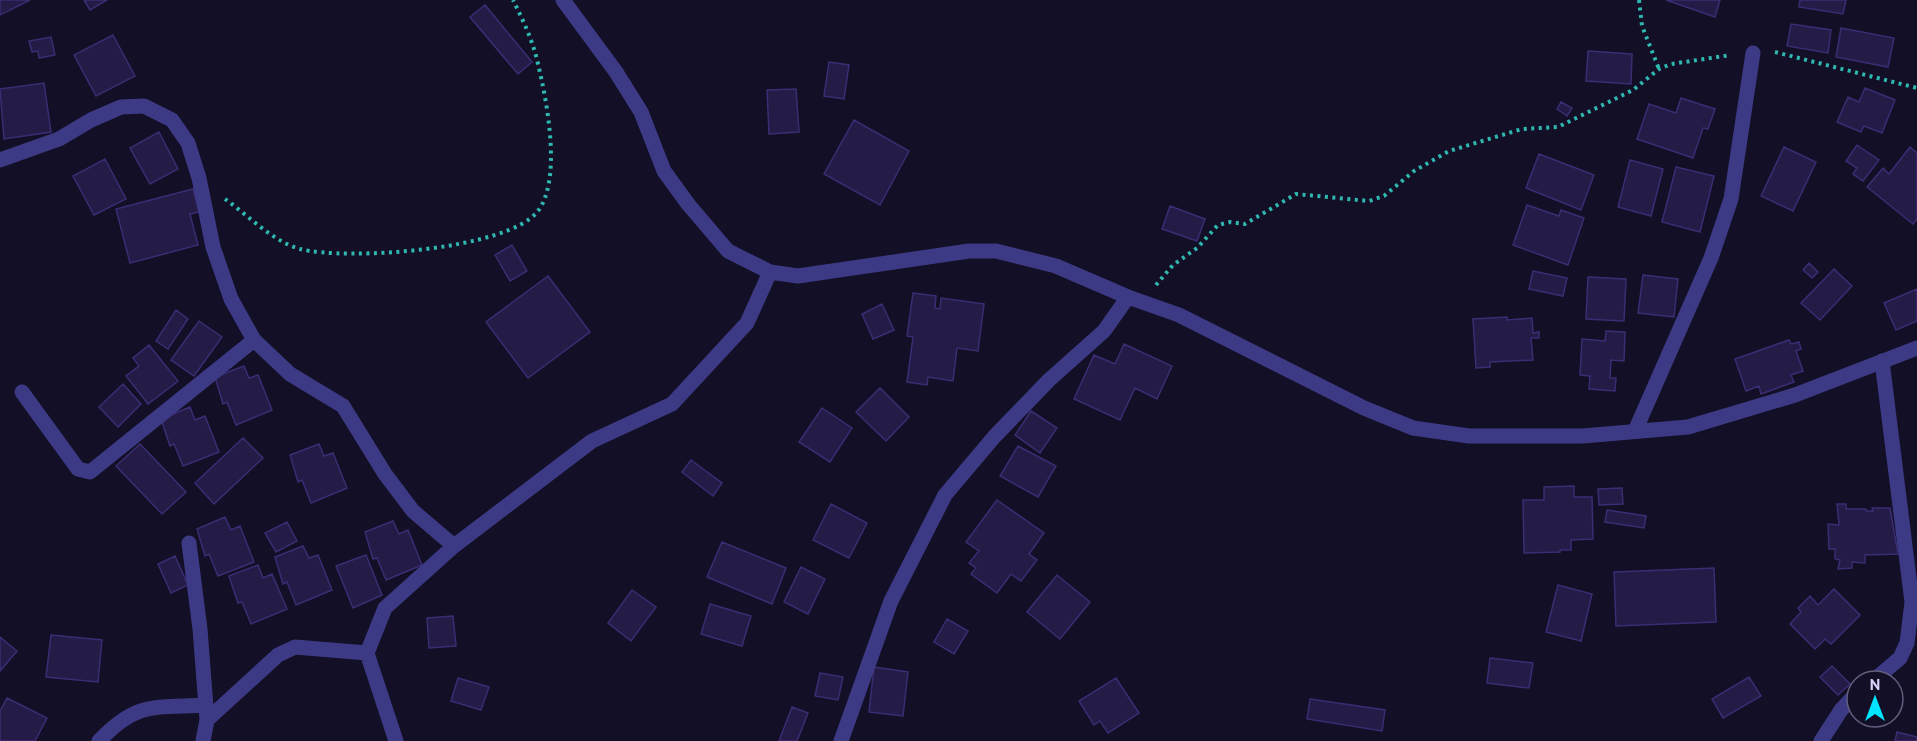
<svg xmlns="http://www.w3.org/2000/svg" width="1917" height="741" font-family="'PT Sans',sans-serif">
<rect width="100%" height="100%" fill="#130f26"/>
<path fill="#241b47" stroke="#3b2d73" stroke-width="1.5" d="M0,0H30L0,15Z
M84,0H107L90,10Z
M1666,0H1720L1715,17Z
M1800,0H1846L1843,14L1799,7Z
M485,5L532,62L518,74L470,17Z
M1791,24L1831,30L1828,53L1787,46Z
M1841,28L1894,38L1888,67L1836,57Z
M113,35L135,76L96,96L74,55Z
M51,37L55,55L39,58L38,51L32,52L29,41Z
M1588,51L1632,54L1631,84L1586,81Z
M829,62L849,65L844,99L824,96Z
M44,83L51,132L4,139L0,89Z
M1865,88L1895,100L1882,133L1864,126L1861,132L1837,122L1848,97L1859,102Z
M796,89L799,132L769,134L767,90Z
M1681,98L1715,109L1708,129L1703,128L1693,158L1637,139L1649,104L1676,113Z
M1561,102L1572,108L1567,116L1557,109Z
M854,120L909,151L880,205L824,174Z
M159,132L178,169L150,184L130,148Z
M1857,145L1879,160L1863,181L1853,174L1857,168L1846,161Z
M1784,147L1816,162L1793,211L1761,196Z
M1910,147L1917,153V219L1913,224L1867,187L1883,168L1889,174Z
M1539,154L1594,175L1581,210L1526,188Z
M105,159L126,199L94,215L73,176Z
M1630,160L1663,169L1651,216L1618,207Z
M1676,167L1714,176L1700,232L1662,222Z
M193,189L199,212L190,214L198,245L130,263L116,209Z
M1527,205L1559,216L1561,210L1584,218L1568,265L1513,245Z
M1170,206L1205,219L1197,241L1162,229Z
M512,245L527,271L510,281L495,255Z
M1809,263L1818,272L1812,278L1803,270Z
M1834,269L1852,286L1820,320L1801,303Z
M1533,271L1567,278L1563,296L1529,289Z
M1643,275L1678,279L1674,317L1638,313Z
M548,276L590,332L528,378L486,322Z
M1588,277L1626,279L1624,321L1586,319Z
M1917,289V321L1896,330L1884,303Z
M913,293L936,296L935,308L940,309L941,298L984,304L978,351L957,348L953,381L928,377L927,385L907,382L913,337L907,336Z
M882,304L894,330L873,339L862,314Z
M176,310L188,319L168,349L156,341Z
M1507,317V320L1532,318L1533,333L1539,332V338H1531L1533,360L1490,362V367L1476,368L1473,319Z
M199,321L222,337L194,376L171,360Z
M1606,331L1625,332L1624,361L1611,360L1610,378H1616L1615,391L1589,389L1590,376L1580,375L1582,339L1605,341Z
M1789,340L1791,344L1799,342L1801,349L1796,351L1803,371L1791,375L1794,382L1761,394L1759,386L1746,391L1735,359Z
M1124,344L1172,366L1157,399L1135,388L1120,420L1074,399L1094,355L1115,364Z
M149,345L178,381L148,404L126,376L139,366L133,358Z
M244,366L249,378L258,375L272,410L236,425L227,402L223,404L215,377Z
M123,384L141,404L118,427L99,407Z
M880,388L909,417L886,441L856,412Z
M190,407L195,420L205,416L219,452L183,466L174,444L170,446L161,419Z
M822,408L852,428L830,462L799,442Z
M1031,411L1057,428L1040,453L1015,435Z
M243,438L263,458L214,504L195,483Z
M140,444L186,492L162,514L116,466Z
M319,444L324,456L333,453L347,488L311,503L302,480L298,482L290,455Z
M1018,446L1056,466L1038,497L1000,476Z
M691,460L722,483L713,496L682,472Z
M1574,486V497H1592L1593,539L1571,540V550H1560V552L1524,553L1523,500H1544V487Z
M1622,488L1623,504L1599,505L1598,489Z
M997,500L1044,533L1029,554L1037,560L1021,581L1011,574L997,593L971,574L976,568L969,563L979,551L966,542Z
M831,504L867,523L849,558L813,540Z
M1837,504H1846V509H1866V511H1873L1872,508H1890L1898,554L1865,555V563L1852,562V568L1838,569L1840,560L1835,559V549H1829L1828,524L1839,525Z
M1607,510L1646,516L1644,528L1605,522Z
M225,517L231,530L240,526L254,562L218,576L209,554L205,556L197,529Z
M393,521L399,534L408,530L422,565L386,580L377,558L373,559L365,532Z
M287,522L297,541L276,552L265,533Z
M722,542L786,568L772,604L707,577Z
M303,546L309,558L318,555L332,590L296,605L287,582L283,584L275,557Z
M366,555L382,595L353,608L336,566Z
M175,556L188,585L171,593L158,564Z
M258,565L263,578L272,574L287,609L251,624L242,602L238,603L229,576Z
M801,567L825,579L808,614L784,602Z
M1714,568L1716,622L1616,626L1614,572Z
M1057,575L1090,602L1060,639L1027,612Z
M1558,585L1592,594L1581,641L1546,632Z
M1834,589L1860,615L1831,644L1825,639L1815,649L1790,624L1801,612L1798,608L1810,596L1818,605Z
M632,590L656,607L631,641L608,623Z
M710,604L751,616L742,646L701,634Z
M453,616L456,646L429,648L427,618Z
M947,619L968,631L954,654L934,642Z
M51,635L102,640L98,682L46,677Z
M0,637L17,651L0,671Z
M1490,658L1533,663L1529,688L1487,683Z
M1832,666L1850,684L1838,695L1820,677Z
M874,667L908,672L903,716L869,712Z
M820,673L843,677L838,700L815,696Z
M1749,677L1761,696L1723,718L1712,699Z
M458,678L489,687L481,710L451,701Z
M1116,678L1139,713L1108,733L1100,721L1094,725L1079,701Z
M7,698L47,718L35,741H0V711Z
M1310,699L1385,710L1382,731L1307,719Z
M792,707L808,713L797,741H779Z
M1897,732L1917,737V741H1895Z"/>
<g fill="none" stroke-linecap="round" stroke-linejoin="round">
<path stroke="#2fb8b0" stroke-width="4" stroke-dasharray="3 4.5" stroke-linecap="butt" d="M1639,0L1642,26L1659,69
M1775,52L1917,88
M225,199C249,216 272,241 300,249C346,261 508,250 538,211C562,179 547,101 538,64C533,41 523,20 513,0
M1156,285L1173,265L1197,248L1218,225L1230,222L1245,224L1296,194L1369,201L1384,196L1414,171L1449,151L1522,129L1558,127L1633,90L1659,69L1671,64L1731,55"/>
<path stroke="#3d3a85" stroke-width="15" d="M563,0L616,72L641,112L664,171L688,204L728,251L770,272L798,276L969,251H996L1056,266L1128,297L1179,315L1364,408L1413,428L1469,436H1583L1688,427L1795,395L1917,348
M0,160L59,139L91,120L121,107L144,106L172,120L188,143L199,178L213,247L231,299L254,340L290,374L343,406L385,474L413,511L454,546L385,608L367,653L396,741
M22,392L78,469L90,472L254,340
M1635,431L1711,258L1731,199L1753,53
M189,543L200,629L207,720L203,741
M454,546L592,441L672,404L747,323L770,272
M1873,681L1900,658L1907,643L1912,602L1882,361
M207,720L278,655L295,647L367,653
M99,741C137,701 154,708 206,705
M841,741L891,601L945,495L994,437L1049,380L1104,331L1128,297
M1821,741L1841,710L1857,693"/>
</g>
<g transform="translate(1875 699)"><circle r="28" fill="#130f26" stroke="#625e7d" stroke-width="1.5"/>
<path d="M0-4.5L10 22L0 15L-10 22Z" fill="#00e5ff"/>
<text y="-9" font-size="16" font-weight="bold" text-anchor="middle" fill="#d9d4ff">N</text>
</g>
</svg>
